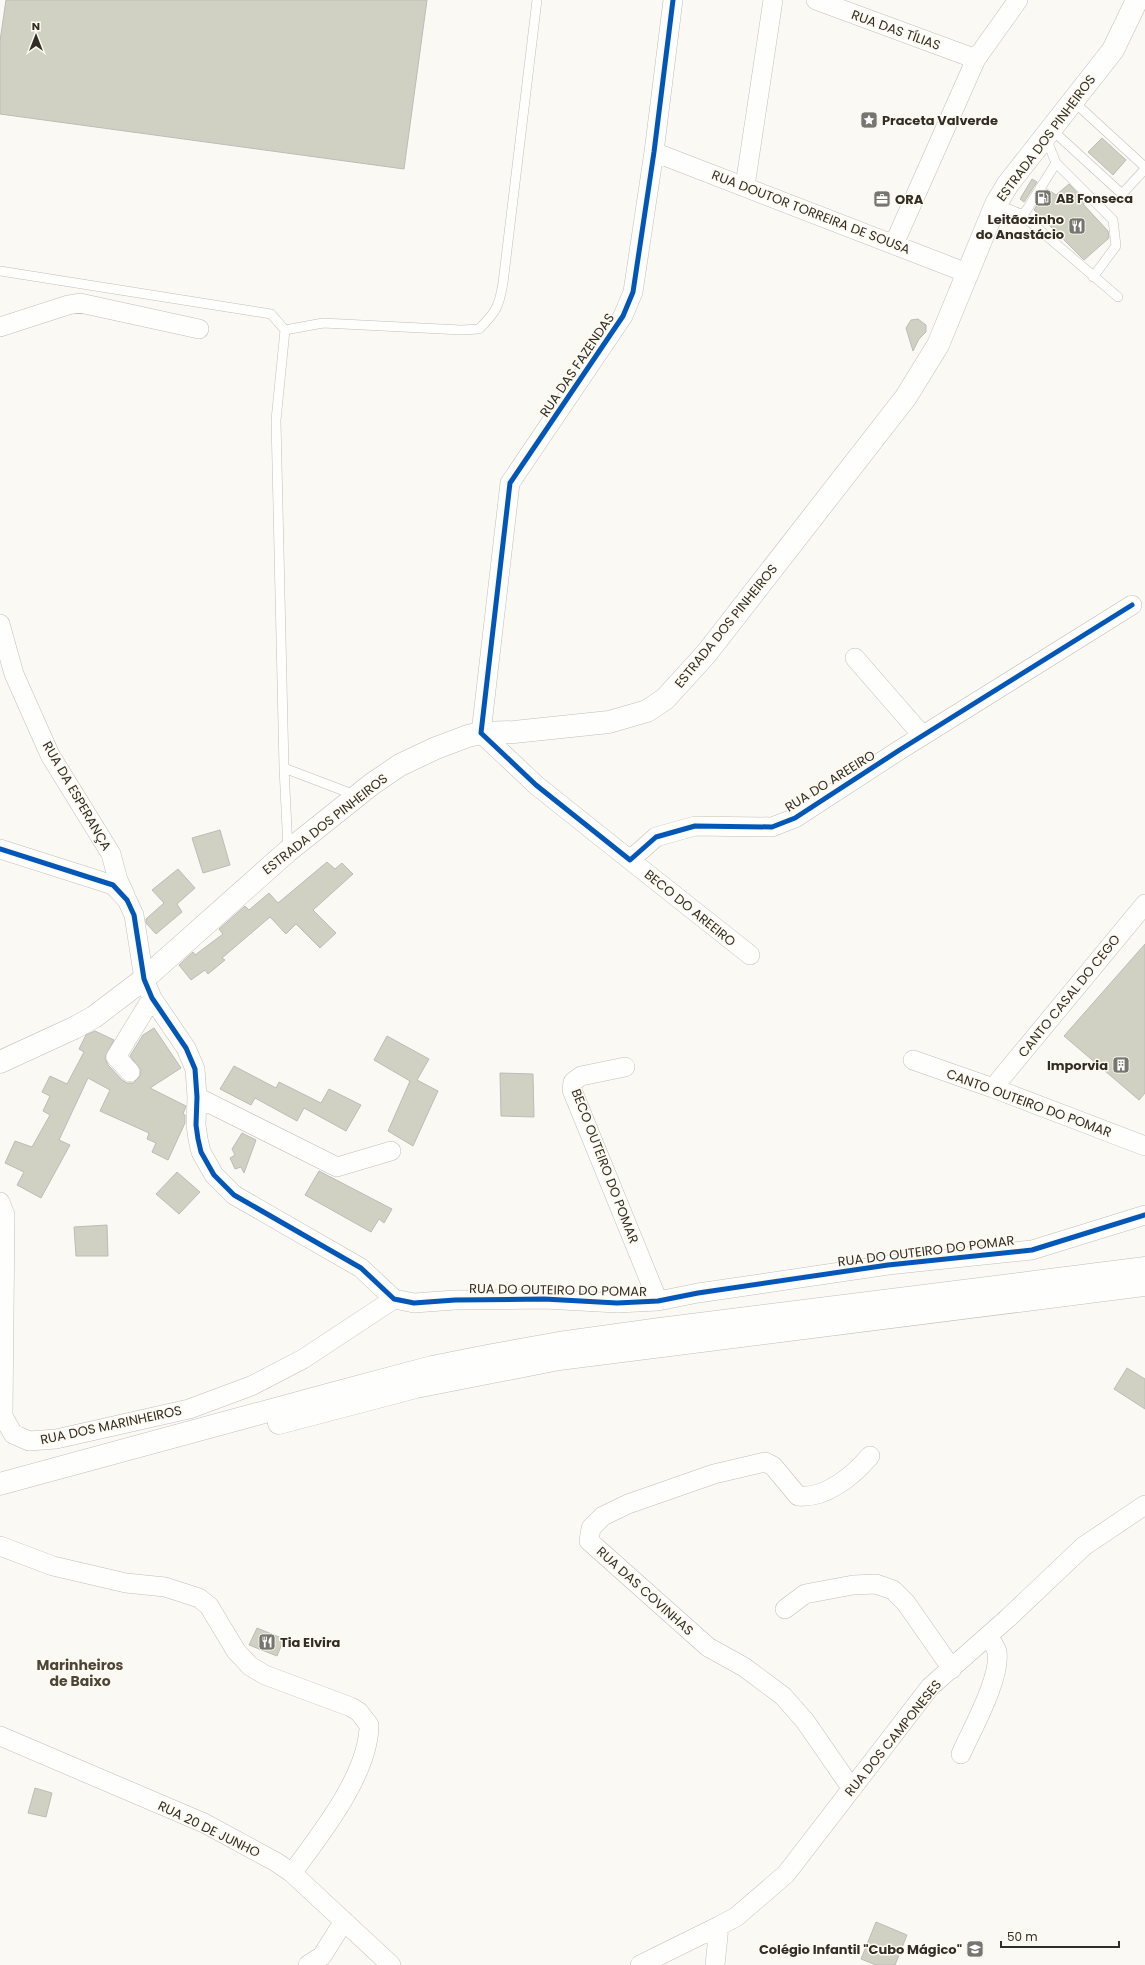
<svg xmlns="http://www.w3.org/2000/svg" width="1145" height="1965" font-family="Poppins,sans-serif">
<rect width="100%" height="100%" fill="#faf9f4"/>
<path fill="#d0d1c3" stroke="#bcbcb8" d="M6,0H427L404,169L0,114V41Z
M1102,138L1126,160L1113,175L1088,152Z
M1032,179L1037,182L1024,202L1020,199Z
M1069,184L1086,202L1083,204L1108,231L1109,238L1084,260L1034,210L1047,189L1056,195Z
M918,319L926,325V332L919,339L913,351L906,328L911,320Z
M220,830L230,865L203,873L192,838Z
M327,862L335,869L342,863L353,874L313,910L336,933L320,948L296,924L286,934L270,917L222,958L225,960L208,974L205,970L191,980L179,965L193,952L195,955L223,934L219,929L245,906L249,910L269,893L278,903Z
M178,869L195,888L177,904L182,912L156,934L146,923V919L164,903L152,890Z
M1145,944V1093L1139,1100L1064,1036Z
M154,1028L181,1068L150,1088L186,1106L183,1114L185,1115V1123L168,1160L152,1152L156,1143L147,1139L149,1133L100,1111L110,1090L88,1078L59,1140L70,1145L41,1198L17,1185L24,1172L5,1163L15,1141L32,1147L50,1115L43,1111L50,1096L42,1092L50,1076L67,1084L84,1052L79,1049L86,1035L95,1031L114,1040L105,1058L108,1065L122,1080L127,1083H133L140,1076L141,1070L130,1056L143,1035Z
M387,1036L429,1059L417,1080L438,1091L413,1146L388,1131L410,1081L374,1060Z
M234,1066L276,1088L279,1082L321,1103L329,1089L361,1105L346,1131L304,1108L297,1121L255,1098L251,1105L220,1089Z
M500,1073L533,1074L534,1117L501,1116Z
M242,1133L256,1140L244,1173L241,1167L235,1169L230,1158L235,1155L232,1149Z
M319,1171L392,1209L384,1223L379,1219L371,1232L305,1195Z
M177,1172L200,1192L179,1214L156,1194Z
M107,1225L108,1256H76L74,1227Z
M1127,1368L1145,1379V1409L1114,1389Z
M257,1628L284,1639L277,1656L249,1645Z
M35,1788L52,1793L46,1817L28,1813Z
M876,1922L907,1935L895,1965H876L861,1959Z"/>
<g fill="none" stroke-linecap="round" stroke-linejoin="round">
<g stroke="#c1bfba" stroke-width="10">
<path id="lane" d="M1073,101L1145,167
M1051,129L1122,194L1145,169
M1056,163L1113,220L1116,246L1093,277
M996,204L1021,214L1026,211L1056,163L1046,138
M1021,214L1118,297
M0,271L271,314L285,330
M285,330L323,323L461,330L479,329C496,312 499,307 503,283L537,0
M285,330L276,420L284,768L288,849
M284,768L355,795"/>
</g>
<g stroke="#c1bfba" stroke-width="20">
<path id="street" d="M673,0L654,152L633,292L623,316L510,483L481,733L536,785L630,860L656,837L695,826L772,827L795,818L898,751L1132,605
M816,0L976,59
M654,152L967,273
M745,186L773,0
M894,244L976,59L1018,0
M0,327L68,305L80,303L199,329
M0,624L14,674L50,755L111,854L118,880L125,895
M855,658L922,735
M0,849L113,885L127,900L134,915L144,979L152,998L186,1048L195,1069L197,1097L196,1125L198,1139L201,1152L214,1175L234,1195L361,1268L394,1299L414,1303L455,1300L544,1299L617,1303L658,1301L698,1293L888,1265L1032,1250L1145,1215
M630,860L750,955
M913,1060L993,1088L1145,1146
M625,1067L581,1076L573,1082L572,1090L658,1301
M130,1072L116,1057L152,998
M993,1088L1145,904
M197,1097L337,1167L391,1151
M0,1202L5,1215L3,1416L13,1434L29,1441L56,1439L189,1409L251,1386L303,1359L394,1299
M0,1546L53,1566L126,1583L165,1587L199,1598L209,1606L236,1651L250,1666L265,1675L351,1707L359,1712L369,1725C369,1774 320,1835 292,1873
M785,1609L805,1594L853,1585L876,1584L893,1590L906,1603L952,1669
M0,1736L204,1823L276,1862L292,1873L391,1965
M961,1754C972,1729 1001,1678 997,1652C996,1647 991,1641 988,1636
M852,1789L805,1721L783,1696L744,1667L708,1647L589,1541L591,1528L603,1516L628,1504L714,1474L765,1462L773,1466L798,1496C825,1499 853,1476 870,1456
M308,1965L322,1956L344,1921
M640,1965L719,1926
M715,1965L719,1926L736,1917L786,1874L930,1687L1008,1618L1084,1546L1145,1505"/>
</g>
<g stroke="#c1bfba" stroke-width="23">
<path id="secondary" d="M0,1062L74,1028L94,1017L144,979L288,851L372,784L400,765L436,748L468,736L481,733L514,732L609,722L647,711L665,699L706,654L906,397L938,345L996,204L1008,184L1113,50L1137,0"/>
</g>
<g stroke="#c1bfba" stroke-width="23">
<path id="highway" d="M279,1423L416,1387L559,1359L1145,1285
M0,1484L334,1393L432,1367L487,1356L559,1343L660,1329L1145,1268"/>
</g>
<use href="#lane" stroke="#fefefd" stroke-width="9"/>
<use href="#street" stroke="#fefefd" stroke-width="19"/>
<use href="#secondary" stroke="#fefefd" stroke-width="22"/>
<use href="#highway" stroke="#fefefd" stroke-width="22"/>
<g stroke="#fefaf0" stroke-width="8">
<path id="cycleway" d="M673,0L654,152L633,292L623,316L510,483L481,733L536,785L630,860L656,837L695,826L772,827L795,818L898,751L1132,605
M0,849L113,885L127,900L134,915L144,979L152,998L186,1048L195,1069L197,1097L196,1125L198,1139L201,1152L214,1175L234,1195L361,1268L394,1299L414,1303L455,1300L544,1299L617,1303L658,1301L698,1293L888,1265L1032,1250L1145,1215"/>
</g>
<use href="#cycleway" stroke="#0057b8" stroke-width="5"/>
</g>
<defs>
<g id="sight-square" transform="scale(0.9)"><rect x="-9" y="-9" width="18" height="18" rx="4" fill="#77756f" stroke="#fefaf0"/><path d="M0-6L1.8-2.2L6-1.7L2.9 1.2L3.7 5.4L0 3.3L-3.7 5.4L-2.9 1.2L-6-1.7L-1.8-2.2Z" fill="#fff"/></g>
<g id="fuel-square" transform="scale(0.9)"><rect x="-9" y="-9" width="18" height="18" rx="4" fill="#77756f" stroke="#fefaf0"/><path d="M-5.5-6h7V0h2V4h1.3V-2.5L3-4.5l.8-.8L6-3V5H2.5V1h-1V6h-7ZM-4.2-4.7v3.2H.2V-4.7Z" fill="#fff"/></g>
<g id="office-square" transform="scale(0.9)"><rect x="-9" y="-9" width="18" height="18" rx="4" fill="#77756f" stroke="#fefaf0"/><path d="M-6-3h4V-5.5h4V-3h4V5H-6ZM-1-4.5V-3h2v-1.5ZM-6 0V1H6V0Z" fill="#fff"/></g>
<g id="restaurant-square" transform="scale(0.9)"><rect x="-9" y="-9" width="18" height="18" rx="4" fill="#77756f" stroke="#fefaf0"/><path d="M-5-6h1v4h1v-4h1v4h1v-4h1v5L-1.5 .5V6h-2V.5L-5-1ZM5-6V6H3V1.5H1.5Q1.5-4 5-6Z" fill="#fff"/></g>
<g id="building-square" transform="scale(0.9)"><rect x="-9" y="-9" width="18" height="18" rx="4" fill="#77756f" stroke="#fefaf0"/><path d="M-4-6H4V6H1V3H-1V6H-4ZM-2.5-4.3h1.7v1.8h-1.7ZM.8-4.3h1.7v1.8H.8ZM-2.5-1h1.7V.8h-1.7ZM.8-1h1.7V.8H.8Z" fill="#fff"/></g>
<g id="school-square" transform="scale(0.9)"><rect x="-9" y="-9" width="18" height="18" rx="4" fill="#77756f" stroke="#fefaf0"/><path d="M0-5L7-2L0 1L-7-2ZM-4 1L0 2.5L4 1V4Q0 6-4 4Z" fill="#fff"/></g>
</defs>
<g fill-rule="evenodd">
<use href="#sight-square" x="869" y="120"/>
<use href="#fuel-square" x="1043" y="198"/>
<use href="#office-square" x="882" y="199"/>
<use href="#restaurant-square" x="1077" y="226"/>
<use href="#building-square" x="1121" y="1065"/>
<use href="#restaurant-square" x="267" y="1642"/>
<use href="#school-square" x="975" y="1949"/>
</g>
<g text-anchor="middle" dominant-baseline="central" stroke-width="3" stroke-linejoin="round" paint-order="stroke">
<g font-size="13" fill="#312e28" stroke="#fefaf0">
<text transform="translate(896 30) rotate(20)">RUA DAS TÍLIAS</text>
<text transform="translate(1046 138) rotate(-53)">ESTRADA DOS PINHEIROS</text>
<text transform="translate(811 212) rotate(21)">RUA DOUTOR TORREIRA DE SOUSA</text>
<text transform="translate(577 365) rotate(-56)">RUA DAS FAZENDAS</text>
<text transform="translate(726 626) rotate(-51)">ESTRADA DOS PINHEIROS</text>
<text transform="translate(830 781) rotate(-32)">RUA DO AREEIRO</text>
<text transform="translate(77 796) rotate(60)">RUA DA ESPERANÇA</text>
<text transform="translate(325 824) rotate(-38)">ESTRADA DOS PINHEIROS</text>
<text transform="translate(690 908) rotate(39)">BECO DO AREEIRO</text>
<text transform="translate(1069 996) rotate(-51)">CANTO CASAL DO CEGO</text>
<text transform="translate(1029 1103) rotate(20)">CANTO OUTEIRO DO POMAR</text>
<text transform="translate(605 1166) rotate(69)">BECO OUTEIRO DO POMAR</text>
<text transform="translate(926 1251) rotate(-7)">RUA DO OUTEIRO DO POMAR</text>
<text transform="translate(558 1290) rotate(1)">RUA DO OUTEIRO DO POMAR</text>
<text transform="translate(111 1425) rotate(-12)">RUA DOS MARINHEIROS</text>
<text transform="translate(645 1591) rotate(42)">RUA DAS COVINHAS</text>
<text transform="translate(893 1738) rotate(-51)">RUA DOS CAMPONESES</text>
<text transform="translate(209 1829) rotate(26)">RUA 20 DE JUNHO</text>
</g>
<g font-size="13" font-weight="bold" fill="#312e28" stroke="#fefaf0" text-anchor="start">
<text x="882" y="120">Praceta Valverde</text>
<text x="1056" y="198">AB Fonseca</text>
<text x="895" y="199">ORA</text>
<text x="1064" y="219" text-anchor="end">Leitãozinho<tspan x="1064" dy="15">do Anastácio</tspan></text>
<text x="1108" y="1065" text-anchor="end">Imporvia</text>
<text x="280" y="1642">Tia Elvira</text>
<text x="962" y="1949" text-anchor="end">Colégio Infantil "Cubo Mágico"</text>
</g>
<g font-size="14" font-weight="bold" fill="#4b4638" stroke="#fefaf0">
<text x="80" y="1665">Marinheiros<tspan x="80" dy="16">de Baixo</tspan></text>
</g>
</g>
<g transform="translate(36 36)" stroke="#fefaf0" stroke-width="3" paint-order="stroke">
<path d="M0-3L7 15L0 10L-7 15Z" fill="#312e28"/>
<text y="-6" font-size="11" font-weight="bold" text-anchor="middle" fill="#312e28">N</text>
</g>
<path d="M1001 1941v6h118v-6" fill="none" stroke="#312e28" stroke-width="2"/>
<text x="1007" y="1941" font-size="12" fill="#312e28" stroke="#fefaf0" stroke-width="3" paint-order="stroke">50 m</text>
</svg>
